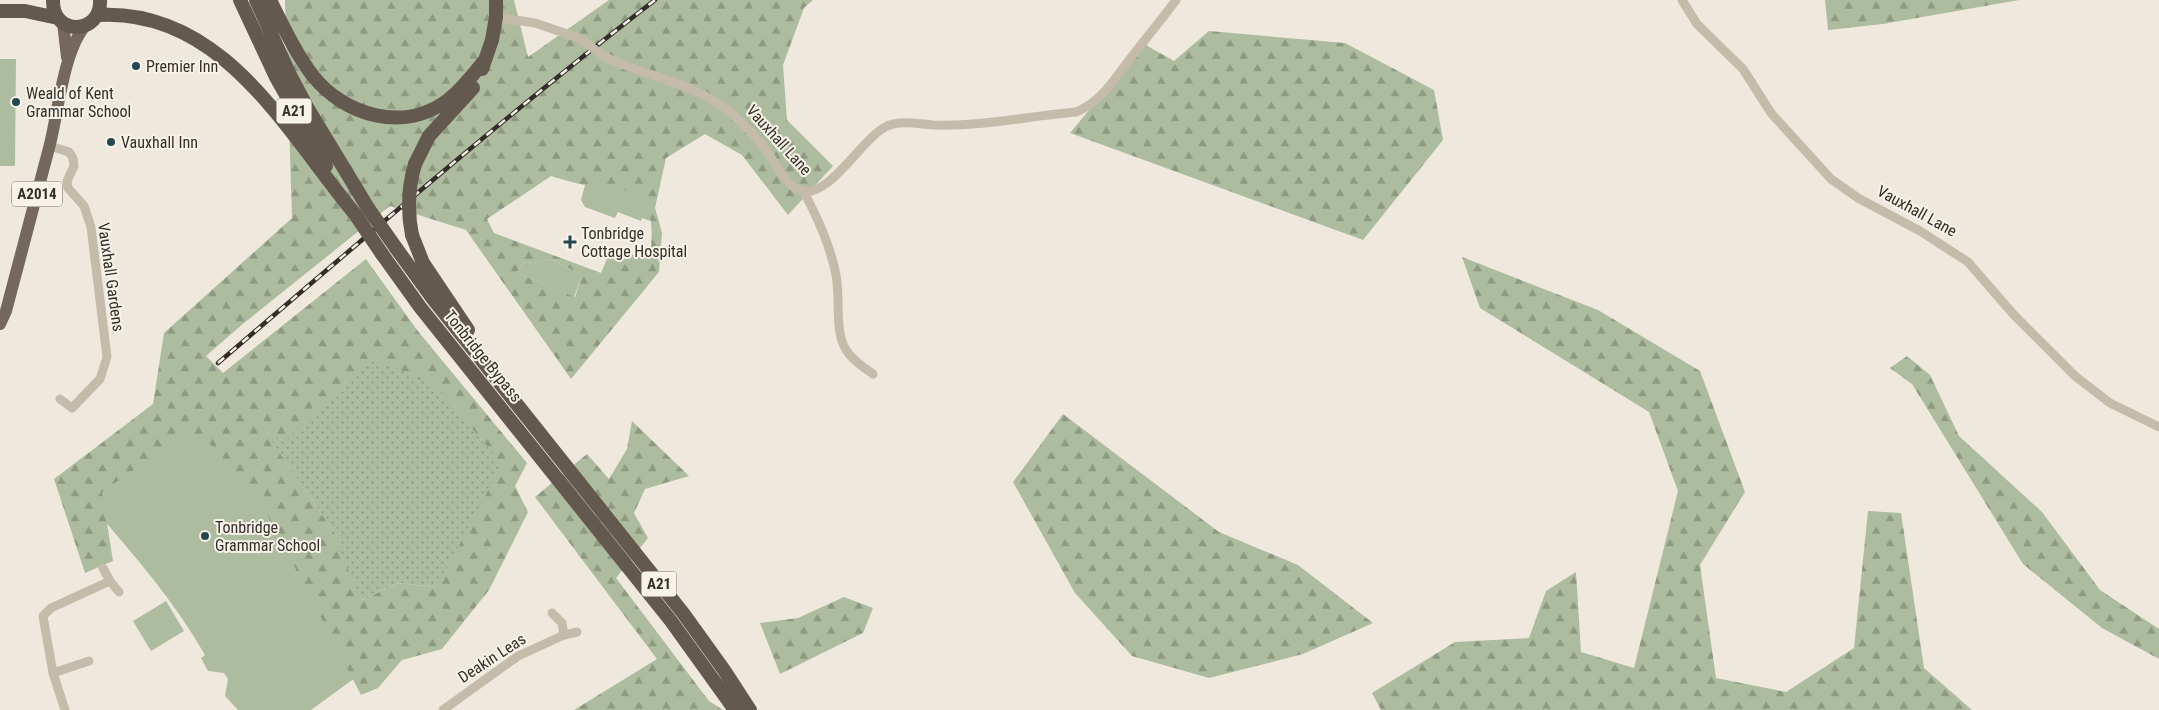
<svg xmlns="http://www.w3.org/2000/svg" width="2159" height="710" font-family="'Roboto Condensed',sans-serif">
<defs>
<pattern id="forest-firs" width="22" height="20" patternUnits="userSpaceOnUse" patternTransform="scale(1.25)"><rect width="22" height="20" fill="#adbc9f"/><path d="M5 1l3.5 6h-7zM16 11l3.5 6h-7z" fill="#8e9982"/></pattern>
<pattern id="park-dots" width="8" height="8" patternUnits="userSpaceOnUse" patternTransform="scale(1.25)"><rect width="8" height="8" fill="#adbc9f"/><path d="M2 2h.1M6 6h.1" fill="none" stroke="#8e9982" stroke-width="1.8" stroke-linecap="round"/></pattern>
</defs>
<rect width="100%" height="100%" fill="#efe9dd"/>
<path fill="#adbc9f" d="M0,59H16L15,166H0Z
M585,185C605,185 633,186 646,203C649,208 650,216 653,222L642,218L641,221L618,212L615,218L585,207L581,200Z
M551,259L582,275L574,297L517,272L524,262L534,263Z
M192,409L272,492L359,675L311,710H238L225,696L228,679L224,673L208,671L201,658L205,655C173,599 130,550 87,501Z
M166,601L184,631L151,651L133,621Z"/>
<path fill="url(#forest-firs)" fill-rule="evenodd" d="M285,0H514L528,57L609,0H813L804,8L783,65L787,120L833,166L788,215L742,155L705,134L666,158L655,208L662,233L659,272L571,379L466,230L390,206L244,323L206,356L223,373L366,259L417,330L527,463L515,486L528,512L489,590L442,649L402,660L378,688L361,695L262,504L211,445L190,431L102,492L113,561L85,573L54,479L153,404L164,333L292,218ZM551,176C562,179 574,183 585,185C594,186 603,185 612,187C652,195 653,213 651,249L640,257L616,249L610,252L601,273L494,233L487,219ZM551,259L582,275L575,297L517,272L524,262L534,263ZM265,431L284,441L437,587L398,583L362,600L341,542Z
M1825,0H2019L1883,24L1828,30Z
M1209,31L1345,43L1434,90L1443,140L1363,240L1070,133L1144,44L1174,61Z
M1462,257L1598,310L1700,371L1745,492L1700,565L1716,678L1786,692L1854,648L1868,511L1901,513L1924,668L1972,710H1381L1372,693L1455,642L1529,638L1546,591L1576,572L1581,652L1634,668L1678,491L1649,412L1480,308Z
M1907,356L1930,375L1959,436L2042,512L2100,590L2159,629V659L2102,628L2023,564L1912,384L1890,368Z
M1063,414L1219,532L1298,565L1373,623L1303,654L1209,678L1132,656L1075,593L1013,482Z
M632,421L689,476L645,489L634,513L648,538L616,578L709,701L723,710H574L657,659L535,497L587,454L609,479L627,449Z
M844,597L873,608L863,633L780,674L760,623L798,618Z"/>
<path fill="url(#park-dots)" d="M370,361L397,368L441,391L502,464L437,587L398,583L362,600L338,548L341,542L264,430L284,441Z"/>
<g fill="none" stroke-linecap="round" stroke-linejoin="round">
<path stroke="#c5bbaa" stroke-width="9" d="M1682,0L1697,24L1743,69L1771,113L1831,179L1858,198L1920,231L1968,262L2014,315L2075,376L2110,403L2159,427
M496,17L535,23L579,38
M605,57C645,76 699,84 732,114C744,124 756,137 766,150C776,163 785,187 803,191C829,198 863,137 887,126C901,120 919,124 933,125C981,127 1028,116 1076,112C1103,101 1116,76 1133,55C1147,37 1162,19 1176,0
M50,146L69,152L73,158L74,166L67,181L68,188L84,206L91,227L107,357L100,379L72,408L60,399
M804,192C818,219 830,245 836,275C841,298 833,336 849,354C855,362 865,368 873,374
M110,581L119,592
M564,635L577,632
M53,673L89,661
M65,710L53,673L43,616L51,608L110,581L103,568
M443,710L518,656L564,635L562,623L552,613"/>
<path stroke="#74685c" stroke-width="12" d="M63,23L67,57
M0,324L6,311C20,257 35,203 49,148C58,115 63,50 86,25"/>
<path stroke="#64594e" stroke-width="14" d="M53,0C52,37 102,35 100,0
M240,0L276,77L326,166
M256,0L289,73L308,109L368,208
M270,0C283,26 295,52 313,76C345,116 404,133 448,100C462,89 473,75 484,61
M0,11H25L58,18
M97,15C222,7 286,131 355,214
M482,69L492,40L496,17V0
M415,164L429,136L473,88
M412,235L423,263L468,330
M396,248L433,299L683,613L724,670L750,710
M382,254L420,307L671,621L735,710"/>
<g stroke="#342e29" stroke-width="4.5">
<path id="rail" d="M218,363C362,240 505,116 655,0"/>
</g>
<use href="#rail" stroke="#f7f3e9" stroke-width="2.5" stroke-dasharray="8" stroke-linecap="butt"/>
<path stroke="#c5bbaa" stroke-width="9" d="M579,38L605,57"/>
<path stroke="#64594e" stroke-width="14" d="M368,208L396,248
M357,217L382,254
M412,235C407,210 408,188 415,164"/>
</g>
<g fill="#244650" stroke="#f7f3e9" stroke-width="2">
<circle cx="136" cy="66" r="5"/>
<circle cx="16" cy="102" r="5"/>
<circle cx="111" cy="142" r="5"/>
<path d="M567.5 234.5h5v5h5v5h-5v5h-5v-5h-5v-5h5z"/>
<circle cx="205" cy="536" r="5"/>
</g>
<g text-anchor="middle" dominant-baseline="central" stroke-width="4" stroke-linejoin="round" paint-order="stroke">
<g fill="#f7f3e9" stroke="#6e6963" stroke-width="1">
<rect x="276.5" y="98.5" width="35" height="25" rx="4"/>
<rect x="12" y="181.5" width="50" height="25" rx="4"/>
<rect x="641.5" y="571.5" width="35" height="25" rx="4"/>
</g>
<g font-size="15" font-weight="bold" fill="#342e29">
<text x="294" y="111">A21</text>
<text x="37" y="194">A2014</text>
<text x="659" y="584">A21</text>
</g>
<g font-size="16" fill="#342e29" stroke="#f7f3e9" text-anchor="start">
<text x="146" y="66">Premier Inn</text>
<text x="26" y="93">Weald of Kent<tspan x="26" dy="18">Grammar School</tspan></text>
<text x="121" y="142">Vauxhall Inn</text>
<text x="581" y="233">Tonbridge<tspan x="581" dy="18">Cottage Hospital</tspan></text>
<text x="215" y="527">Tonbridge<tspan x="215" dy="18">Grammar School</tspan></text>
</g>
<g font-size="16" fill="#342e29" stroke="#f7f3e9">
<text transform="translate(779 140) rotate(48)">Vauxhall Lane</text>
<text transform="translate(1917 211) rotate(29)">Vauxhall Lane</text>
<text transform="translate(111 277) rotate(82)">Vauxhall Gardens</text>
<text transform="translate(483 356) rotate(51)">Tonbridge Bypass</text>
<text transform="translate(492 658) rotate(-33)">Deakin Leas</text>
</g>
</g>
</svg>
